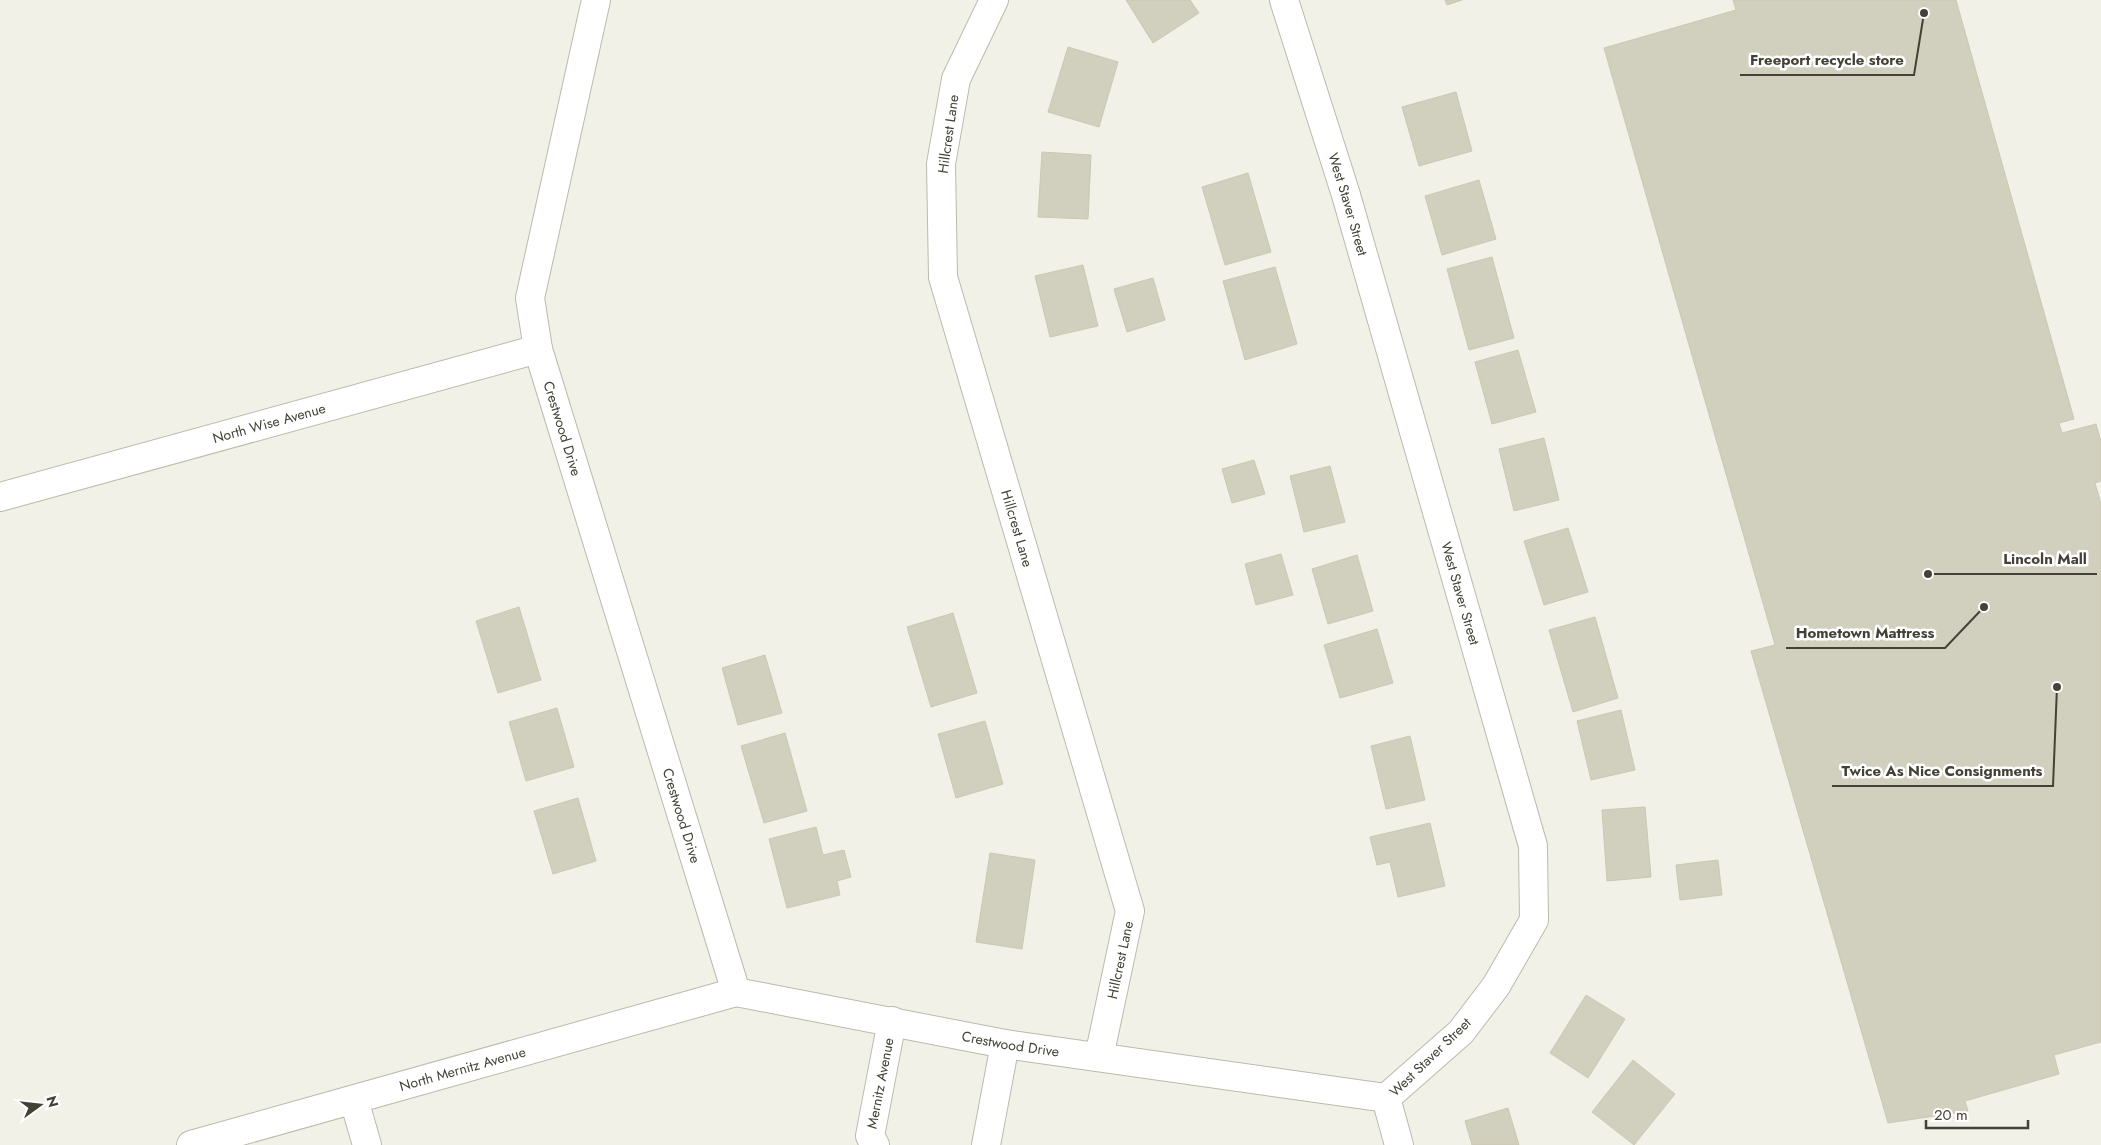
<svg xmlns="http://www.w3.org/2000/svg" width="2101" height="1145" font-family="Jost,sans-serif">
<rect width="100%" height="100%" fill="#f1f1e7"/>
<path fill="#d1cfbe" stroke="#cbc8b2" d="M1126,0H1190L1199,13L1153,43Z
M1445,0H1462L1447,5Z
M1733,0H1956L2074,419L2059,423L2062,433L2096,424L2101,442V481L2095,483L2101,504V1042L2054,1055L2059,1074L1965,1101L1968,1111L1888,1123L1751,651L1775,645L1604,48L1736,10Z
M1068,47L1118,62L1099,127L1048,112Z
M1456,92L1472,151L1419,166L1402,107Z
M1042,152L1091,155L1088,219L1038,217Z
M1248,173L1271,252L1225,265L1202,187Z
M1479,180L1496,239L1442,255L1425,196Z
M1492,257L1514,338L1469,350L1447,269Z
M1083,265L1098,326L1050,337L1035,276Z
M1275,267L1297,344L1245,360L1223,281Z
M1153,278L1165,320L1127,332L1114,289Z
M1518,350L1536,412L1492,424L1475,362Z
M1544,438L1559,500L1514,511L1499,449Z
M1254,460L1265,494L1232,503L1222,469Z
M1330,466L1345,522L1304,532L1290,476Z
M1568,528L1588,592L1544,605L1524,541Z
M1281,554L1293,595L1256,605L1245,564Z
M1357,555L1373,611L1328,624L1312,569Z
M519,607L541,680L498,693L476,621Z
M953,613L977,693L931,707L907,627Z
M1595,617L1618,698L1573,712L1549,630Z
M1377,629L1393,683L1340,698L1324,645Z
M765,655L782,713L738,725L722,668Z
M557,708L574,767L526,781L509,722Z
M1621,710L1635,770L1591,780L1577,721Z
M985,721L1003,784L956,798L938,734Z
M785,733L807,811L764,823L741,746Z
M1410,736L1425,800L1386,809L1371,746Z
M578,798L596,861L553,874L534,811Z
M1645,807L1651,877L1607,881L1602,810Z
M1430,823L1445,886L1398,897L1390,862L1377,865L1370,837Z
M816,827L823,855L844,850L851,877L837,881L840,895L787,908L769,839Z
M990,853L1035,860L1022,949L976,942Z
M1718,860L1722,895L1680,900L1676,865Z
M1586,995L1625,1019L1588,1078L1550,1053Z
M1633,1060L1675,1094L1634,1145L1592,1112Z
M1508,1108L1519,1145H1472L1465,1121Z"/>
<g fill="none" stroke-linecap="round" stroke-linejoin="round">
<g stroke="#bcbaab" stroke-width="30">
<g id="street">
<path id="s1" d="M596,0L530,298L538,349L736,992L1005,1044L1386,1098"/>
<path id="s2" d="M994,0L956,79L941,164L943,277L1130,911L1099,1057"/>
<path id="s3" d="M1284,0L1346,195L1533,846L1534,920L1496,986L1461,1032L1386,1098L1399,1145"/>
<path id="s4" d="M0,497L538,349"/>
<path d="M354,1100L367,1145"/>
<path id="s5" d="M191,1145L736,992"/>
<path id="s6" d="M875,1145L870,1136L892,1021"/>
<path d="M986,1145L1005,1044"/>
</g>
</g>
<use href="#street" stroke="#fff" stroke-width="28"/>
</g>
<g text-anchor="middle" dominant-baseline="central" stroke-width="5" stroke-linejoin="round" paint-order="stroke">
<g font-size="14" fill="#434237" stroke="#fff">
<text transform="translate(948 134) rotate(-82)">Hillcrest Lane</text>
<text stroke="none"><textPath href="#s3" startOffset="214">West Staver Street</textPath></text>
<text stroke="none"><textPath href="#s4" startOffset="279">North Wise Avenue</textPath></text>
<text stroke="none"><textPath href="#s1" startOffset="440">Crestwood Drive</textPath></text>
<text stroke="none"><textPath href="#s2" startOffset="549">Hillcrest Lane</textPath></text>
<text stroke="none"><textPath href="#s3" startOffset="619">West Staver Street</textPath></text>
<text stroke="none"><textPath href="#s1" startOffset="845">Crestwood Drive</textPath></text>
<text transform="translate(1120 960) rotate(-78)">Hillcrest Lane</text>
<text stroke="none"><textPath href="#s1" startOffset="1309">Crestwood Drive</textPath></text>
<text transform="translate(1430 1057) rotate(-44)">West Staver Street</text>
<text stroke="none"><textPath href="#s5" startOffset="282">North Mernitz Avenue</textPath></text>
<text stroke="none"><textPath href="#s6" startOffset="64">Mernitz Avenue</textPath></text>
</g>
</g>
<path fill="none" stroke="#434237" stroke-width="2" d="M1924 13L1914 75H1740M1928 574L1993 574H2097M1984 607L1945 648H1786M2057 687L2053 786H1832"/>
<g fill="#434237" stroke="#fff" stroke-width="2">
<circle cx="1924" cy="13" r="5"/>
<circle cx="1928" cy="574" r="5"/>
<circle cx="1984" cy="607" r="5"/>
<circle cx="2057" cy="687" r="5"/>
</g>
<g font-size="15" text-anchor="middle" font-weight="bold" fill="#434237" stroke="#fff" stroke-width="5" stroke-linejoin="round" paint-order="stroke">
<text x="1827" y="65">Freeport recycle store</text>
<text x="2045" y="564">Lincoln Mall</text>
<text x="1865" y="638">Hometown Mattress</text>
<text x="1942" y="776">Twice As Nice Consignments</text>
</g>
<g transform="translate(40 1105) rotate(75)" stroke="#ffffff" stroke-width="4" paint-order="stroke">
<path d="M0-4L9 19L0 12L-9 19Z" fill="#434237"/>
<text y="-8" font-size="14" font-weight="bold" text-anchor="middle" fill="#434237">N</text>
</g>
<path d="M1926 1120v8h102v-8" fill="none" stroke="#434237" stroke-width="2.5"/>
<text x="1934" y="1120" font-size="15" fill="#434237" stroke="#ffffff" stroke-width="4" paint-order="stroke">20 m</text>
</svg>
